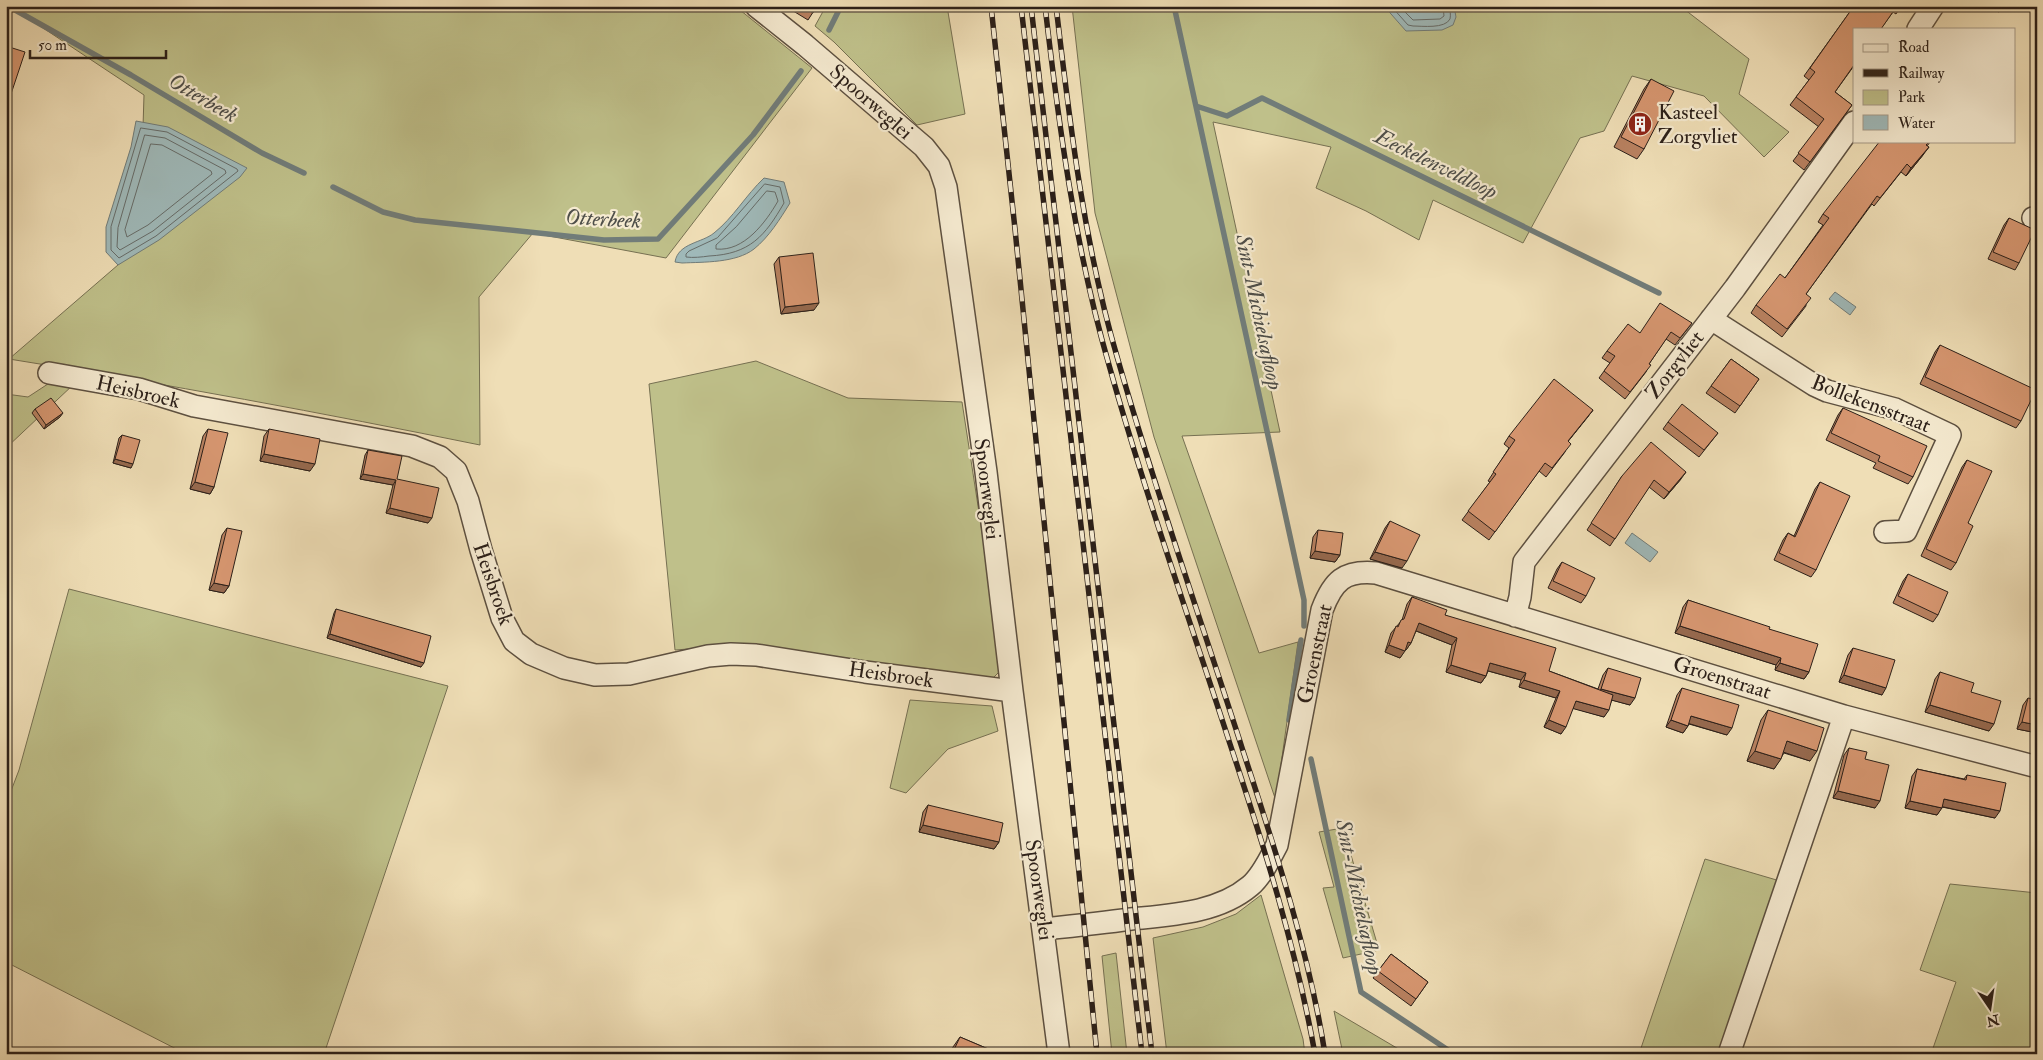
<svg xmlns="http://www.w3.org/2000/svg" width="2043" height="1060" font-family="'IM FELL Double Pica',serif">
<rect width="100%" height="100%" fill="#efdeb6"/>
<filter id="stains"><feTurbulence type="fractalNoise" baseFrequency=".004" numOctaves="4"/><feColorMatrix values="0 0 0 0 .2 0 0 0 0 .09 0 0 0 0 .02 0 0 0 .5 -.17"/></filter>
<radialGradient id="worn" r=".72"><stop offset=".6" stop-color="#630" stop-opacity="0"/><stop offset="1" stop-color="#630" stop-opacity=".3"/></radialGradient>
<path fill="#bfc08a" stroke="#767052" d="M10,6H735L812,68L666,258L533,233L479,297L480,445C323,413 166,384 9,359L221,176L143,127L144,95Z
M826,6H947L965,114L917,125L834,42L815,26Z
M1072,6H1680L1749,59L1739,94L1789,132L1764,157L1704,96L1632,76L1604,131L1580,138L1523,243L1433,200L1419,240L1366,211L1316,188L1331,147L1213,122L1280,432L1182,436L1259,653L1298,642L1276,801L1154,437L1095,213Z
M756,361L848,398L962,402L1003,668L991,680L753,644L675,650L649,384Z
M54,380L74,384L6,448V394L28,397Z
M69,589L448,686L324,1054H186L6,962V804L19,770Z
M910,700L992,706L998,731L948,749L906,793L890,788Z
M1343,828L1379,950L1343,958L1323,888L1334,887L1319,832Z
M1705,859L1780,881L1722,1054H1639Z
M1950,884L2037,893V1054H1931L1956,982L1920,970Z
M1261,895L1303,1039L1305,1054H1167L1153,938L1203,927L1236,914Z
M1116,953L1127,1054H1112L1102,956Z
M1334,1011L1407,1054H1343Z"/>
<path fill="#9fb9b9" stroke="#717c79" d="M1384,6H1454L1456,17L1453,25L1442,30L1406,31Z
M136,121L168,127L247,168L240,177L159,240L118,265L106,252V227L131,147Z
M764,178L784,182L790,203C780,219 769,237 754,249C736,263 704,262 682,263L675,262C678,243 702,243 714,233C733,218 746,195 764,178Z
M1835,292L1856,307L1850,315L1829,299Z
M1632,533L1658,552L1650,562L1625,543Z"/>
<g fill="none" stroke-linecap="round" stroke-linejoin="round">
<path stroke="#666c69" stroke-width="1" d="M1391,6L1408,25L1413,26C1422,26 1445,29 1450,19C1451,15 1450,10 1449,6
M1399,6L1413,20L1440,19L1444,16L1443,6
M141,128L167,132L237,169L238,171L156,236L119,258L111,250V227Z
M145,135L165,138L225,170L226,173L153,231L120,250L117,247L118,228Z
M151,144L162,145L211,171L212,174L148,225L127,237L125,230Z
M765,184L780,187L784,203C765,236 750,254 709,256C702,257 693,258 686,257V254L689,251L717,238Z
M767,191L775,192L778,201C766,222 744,252 716,249V245L736,227Z"/>
<path stroke="#717c79" stroke-width="5.5" d="M8,6L131,75L262,153L304,173
M1174,6L1304,600V626
M829,30L841,6
M1196,106L1227,116L1262,98L1659,293
M333,187L383,212L415,220L604,240L658,239L753,135L801,71
M1289,720L1301,640
M1311,759L1361,992L1454,1054"/>
<g stroke="#5d5040" stroke-width="24">
<path id="minor" d="M756,6L805,45L924,147L939,166L946,187L986,472L1012,691L1059,1054
M1918,29L1933,6
M2033,218L2037,220
M1711,319L1814,385L1827,391L1895,409L1950,435L1906,531L1885,532
M49,373L139,389L194,406L412,446L440,457L456,471L468,501L481,550L502,618L514,641L531,654L564,668L595,675L629,674L708,656L731,654L756,655L865,672L1012,691
M1515,616L1520,597L1524,562L1735,288L1854,122
M1044,929C1073,926 1102,923 1131,919C1171,915 1218,913 1250,886C1262,876 1270,858 1277,845L1322,610C1333,581 1344,570 1376,573L1844,716L2037,767
M1729,1054L1844,716"/>
</g>
<use href="#minor" stroke="#f5ead0" stroke-width="21"/>
<g stroke="#2c2019" stroke-width="5.5">
<path id="rail" d="M991,6L1015,229L1097,1054
M1021,6L1142,1054
M1031,6L1152,1054
M1045,6C1059,127 1075,248 1109,365C1145,493 1189,618 1230,744C1264,846 1296,948 1315,1054
M1056,6C1070,125 1084,245 1118,360C1156,493 1202,623 1244,754C1276,852 1309,952 1325,1054"/>
</g>
<use href="#rail" stroke="#f5ead0" stroke-width="4" stroke-dasharray="11" stroke-linecap="butt"/>
</g>
<path fill="#b88160" stroke="#2c2019" d="M792,6H817L808,20L790,9Z
M1854,6H1901L1896,14L1893,12L1835,92L1852,105L1804,170L1793,161L1819,127L1790,105L1809,80L1804,76Z
M1651,79L1644,149L1637,159L1614,147L1644,89Z
M1931,141L1927,146L1923,155L1906,176L1901,172L1874,206L1872,204L1806,294V306L1782,337L1751,313L1756,305L1785,278L1823,225L1818,222L1823,214Z
M2009,218L2019,263L2015,270L1988,259L2004,225Z
M779,257L814,310L781,314L774,264Z
M1692,323L1675,345L1666,339L1649,364L1646,372L1625,399L1599,378L1610,363L1602,358L1607,351L1640,333Z
M1940,345L2021,421L2016,428L1920,384L1935,352Z
M1731,359L1759,379L1735,413L1706,393Z
M1843,408L1913,477L1908,484L1873,468L1876,463L1826,440L1838,415Z
M35,409L60,417L44,429L32,413Z
M1593,410L1568,441L1565,452L1546,477L1539,471L1489,540L1462,520L1490,482L1488,481L1509,448L1504,444L1509,436Z
M1668,422L1718,433L1699,457L1663,429Z
M208,429L214,487L210,494L190,489L203,436Z
M269,429L310,471L260,461L264,436Z
M122,435L131,468L113,463L119,438Z
M368,450L397,479L428,523L386,513L393,485L360,479L365,455Z
M1967,460L1968,523L1956,563L1951,570L1921,556L1962,467Z
M1622,476L1681,479L1664,499L1649,487L1610,546L1587,530Z
M1820,482L1816,570L1811,577L1774,560L1783,540L1788,533L1794,536L1815,489Z
M1390,521L1402,568L1370,559L1385,528Z
M227,528L229,586L224,593L209,590L222,535Z
M1318,530L1340,555L1335,562L1310,558L1313,537Z
M1562,562L1586,596L1581,603L1548,588L1557,569Z
M1908,574L1938,615L1933,622L1893,603L1903,581Z
M1412,597L1549,671L1598,689L1603,675L1608,668L1630,705L1612,700L1604,717L1573,708L1561,734L1544,727L1556,698L1519,687L1521,680L1488,671L1486,676L1481,683L1446,672L1452,645L1416,631L1411,643L1406,650H1405L1400,658L1385,652L1391,633L1402,620L1407,604Z
M1688,600L1769,629L1809,672L1804,679L1775,670L1776,665L1675,633L1683,607Z
M336,609L421,667L327,638L334,613Z
M1853,648L1882,695L1839,682L1848,655Z
M1940,672L1971,692L1989,731L1925,712L1935,679Z
M1682,688L1727,735L1689,724L1683,733L1666,727L1677,695Z
M2028,698L2037,733L2017,729L2023,705Z
M1768,710L1810,761L1784,753L1774,769L1747,761L1761,720Z
M1849,748L1865,759L1875,808L1833,798L1844,755Z
M1917,769L1964,779L1967,775L1995,818L1942,807L1937,815L1905,808L1912,776Z
M928,805L999,842L994,849L919,832L923,812Z
M1391,954L1428,982L1411,1006L1373,978Z
M960,1037L1000,1054H950L953,1047Z"/>
<path fill="#96694e" stroke="#2c2019" d="M1983,6H2003L1999,12Z
M1929,147L1923,155L1906,176L1911,168Z
M819,303L814,310L781,314L785,307Z
M1593,410L1587,418L1562,449L1568,441Z
M63,413L60,417L44,429L46,425Z
M264,454L315,464L310,471L260,461Z
M115,459L133,464L131,468L113,463Z
M1686,472L1681,479L1664,499L1669,492Z
M363,474L396,480L393,485L360,479Z
M195,482L214,487L210,494L190,489Z
M390,508L432,518L428,523L386,513Z
M1315,551L1340,555L1335,562L1310,558Z
M1375,552L1407,561L1402,568L1370,559Z
M214,583L229,586L224,593L209,590Z
M1419,623L1457,638L1452,645L1414,630Z
M1680,626L1781,658L1776,665L1675,633Z
M330,634L424,663L421,667L327,638Z
M1408,642L1411,643L1406,650L1403,649Z
M1389,645L1405,651L1400,658L1385,652Z
M1490,663L1526,673L1521,680L1485,670Z
M1780,663L1809,672L1804,679L1775,670Z
M1451,665L1486,676L1481,683L1446,672Z
M1844,675L1886,688L1882,695L1839,682Z
M1524,680L1560,691L1556,698L1519,687Z
M1601,689L1635,698L1630,705L1596,696Z
M1576,701L1609,710L1604,717L1571,708Z
M1930,705L1994,724L1989,731L1925,712Z
M1691,716L1732,728L1727,735L1687,723Z
M1549,720L1566,727L1561,734L1544,727Z
M1671,720L1688,726L1683,733L1666,727Z
M2022,722L2037,725V733L2017,729Z
M1787,741L1817,751L1810,761L1780,751Z
M1755,751L1781,759L1774,769L1747,761Z
M1838,791L1880,801L1875,808L1833,798Z
M1944,799L2000,811L1995,818L1939,806Z
M1910,801L1942,808L1937,815L1905,808Z
M923,825L999,842L994,849L919,832Z"/>
<path fill="#d69670" stroke="#2c2019" d="M802,6H817L813,13Z
M1854,6H1897L1881,29H1854V65L1835,92L1852,105L1810,162L1798,153L1824,119L1796,97L1815,72L1810,68Z
M6,46L25,52L6,109Z
M1651,79L1674,91L1644,149L1621,137Z
M1880,141H1930L1926,145L1929,147L1911,168L1907,164L1880,198L1877,196L1806,294L1811,298L1787,329L1756,305L1780,274L1785,278L1829,218L1823,214Z
M2009,218L2035,230L2019,263L1993,252Z
M813,253L819,303L785,307L779,257Z
M1660,303L1692,323L1680,338L1671,332L1649,364L1651,365L1630,392L1604,371L1615,356L1607,351L1628,324L1640,333Z
M1940,345L2036,390L2021,421L1925,377Z
M1731,359L1759,379L1740,406L1711,386Z
M1554,379L1593,410L1568,441L1571,444L1552,468L1545,463L1495,532L1468,511L1496,474L1493,472L1515,440L1509,436Z
M51,398L63,413L46,425L35,409Z
M1682,404L1718,433L1704,450L1668,422Z
M1843,408L1927,446L1913,477L1878,461L1880,456L1831,433Z
M208,429L228,433L214,487L195,482Z
M269,429L320,439L315,464L264,454Z
M122,435L140,440L133,464L115,459Z
M1651,442L1686,472L1669,492L1654,480L1615,539L1591,523L1622,476Z
M368,450L402,456L397,479L439,488L432,518L390,508L396,480L363,474Z
M1967,460L1992,471L1968,523L1973,526L1956,563L1926,549Z
M1820,482L1850,496L1816,570L1779,553L1788,533L1795,537Z
M1390,521L1420,535L1407,561L1375,552Z
M227,528L242,531L229,586L214,583Z
M1318,530L1343,533L1340,555L1315,551Z
M1562,562L1595,578L1586,596L1553,581Z
M1908,574L1948,592L1938,615L1898,596Z
M1412,597L1447,610L1445,615L1556,648L1549,671L1613,695L1609,710L1576,701L1566,727L1549,720L1560,691L1524,680L1526,673L1490,663L1486,676L1451,665L1457,638L1419,623L1411,643L1408,642L1405,651L1389,645L1396,626L1398,627L1401,620L1404,619Z
M1688,600L1770,627L1769,629L1818,644L1809,672L1780,663L1781,658L1680,626Z
M336,609L431,636L424,663L330,634Z
M1853,648L1895,660L1886,688L1844,675Z
M1608,668L1641,678L1635,698L1601,689Z
M1940,672L1974,683L1971,692L2001,701L1994,724L1930,705Z
M1682,688L1739,705L1732,728L1691,716L1688,726L1671,720Z
M2028,698L2037,700V725L2022,722Z
M1768,710L1824,728L1817,751L1787,741L1781,759L1755,751Z
M1849,748L1867,752L1865,759L1889,765L1880,801L1838,791Z
M1917,769L1966,780L1967,775L2006,783L2000,811L1944,799L1942,808L1910,801Z
M928,805L1003,823L999,842L923,825Z
M1391,954L1428,982L1416,999L1378,971Z
M960,1037L1000,1054H952Z"/>
<defs>
<g id="building-disc" transform="scale(1.25)"><circle r="9.5" fill="#8f2418" stroke="#f5ead0"/><path d="M-4-6H4V6H1V3H-1V6H-4ZM-2.5-4.3h1.7v1.8h-1.7ZM.8-4.3h1.7v1.8H.8ZM-2.5-1h1.7V.8h-1.7ZM.8-1h1.7V.8H.8Z" fill="#fff"/></g>
</defs>
<g fill-rule="evenodd">
<use href="#building-disc" x="1640" y="124"/>
</g>
<g text-anchor="middle" dominant-baseline="central" stroke-width="4.5" stroke-linejoin="round" paint-order="stroke">
<g font-size="21" fill="#2c2019" stroke="#f5ead0">
<text transform="translate(871 102) rotate(41)">Spoorweglei</text>
<text transform="translate(1675 365) rotate(-52)">Zorgvliet</text>
<text transform="translate(138 392) rotate(13)">Heisbroek</text>
<text transform="translate(1871 404) rotate(21)">Bollekensstraat</text>
<text transform="translate(987 489) rotate(83)">Spoorweglei</text>
<text transform="translate(493 584) rotate(71)">Heisbroek</text>
<text transform="translate(1315 654) rotate(-78)">Groenstraat</text>
<text transform="translate(891 675) rotate(8)">Heisbroek</text>
<text transform="translate(1722 678) rotate(17)">Groenstraat</text>
<text transform="translate(1039 890) rotate(82)">Spoorweglei</text>
</g>
<g font-size="21" fill="#2c2019" stroke="#f5ead0" text-anchor="start">
<text x="1658" y="112">Kasteel<tspan x="1658" dy="24">Zorgvliet</tspan></text>
</g>
<g font-size="22" font-style="italic" fill="#4e4e49" stroke="#f5ead0">
<text transform="translate(203 98) rotate(30)">Otterbeek</text>
<text transform="translate(1436 164) rotate(26)">Eeckelenveldloop</text>
<text transform="translate(603 219) rotate(3)">Otterbeek</text>
<text transform="translate(1259 312) rotate(78)">Sint-Michielsafloop</text>
<text transform="translate(1359 897) rotate(78)">Sint-Michielsafloop</text>
</g>
</g>
<rect width="2043" height="1060" fill="none" stroke="#efdeb6" stroke-width="25"/>
<rect x="8" y="8" width="2028" height="1045" fill="none" stroke="#2c2019" stroke-width="2.5"/>
<rect x="12" y="12" width="2018" height="1035" fill="none" stroke="#2c2019"/>
<rect x="1853" y="28" width="162" height="115" fill="#f5ead0" stroke="#a59987"/>
<rect x="1863" y="44" width="25" height="8" fill="#f5ead0" stroke="#a59987"/>
<text x="1898" y="52" font-size="15" fill="#2c2019">Road</text>
<rect x="1863" y="69" width="25" height="8" fill="#2c2019" stroke="#a59987"/>
<text x="1898" y="78" font-size="15" fill="#2c2019">Railway</text>
<rect x="1863" y="90" width="25" height="15" fill="#bfc08a" stroke="#a59987"/>
<text x="1898" y="102" font-size="15" fill="#2c2019">Park</text>
<rect x="1863" y="115" width="25" height="15" fill="#9fb9b9" stroke="#a59987"/>
<text x="1898" y="128" font-size="15" fill="#2c2019">Water</text>
<g transform="translate(1990 1008) rotate(167)" stroke="#f5ead0" stroke-width="4" paint-order="stroke">
<path d="M0-4L9 19L0 12L-9 19Z" fill="#2c2019"/>
<text y="-8" font-size="14" font-weight="bold" text-anchor="middle" fill="#2c2019">N</text>
</g>
<path d="M30 50v8h136v-8" fill="none" stroke="#2c2019" stroke-width="2.5"/>
<text x="38" y="50" font-size="15" fill="#2c2019" stroke="#f5ead0" stroke-width="4" paint-order="stroke">50 m</text>
<rect width="100%" height="100%" filter="url(#stains)"/>
<rect width="100%" height="100%" fill="url(#worn)"/>
</svg>
